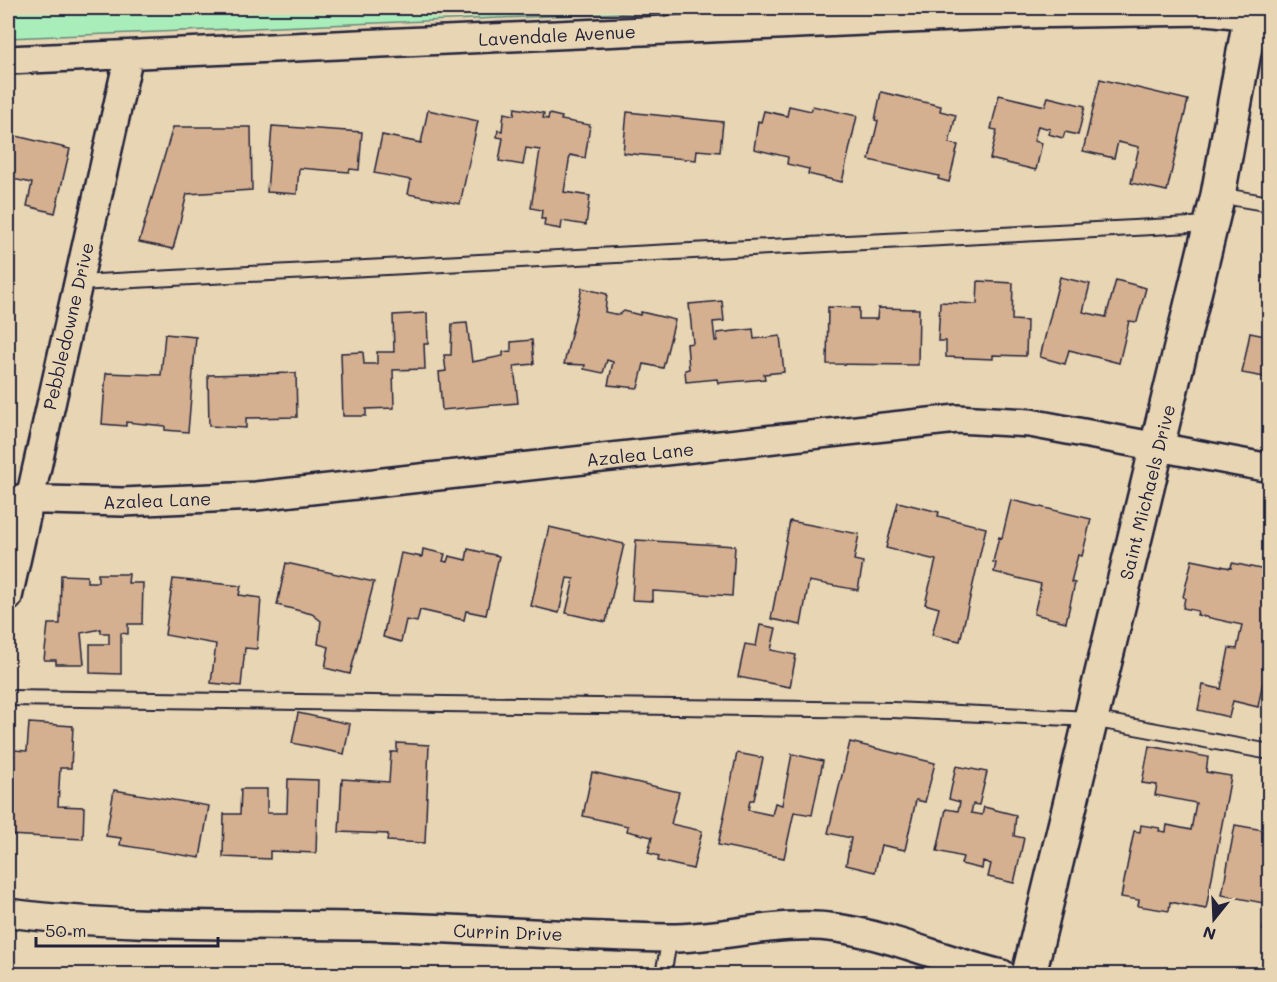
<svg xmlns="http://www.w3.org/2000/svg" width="1277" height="982" font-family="Mali,sans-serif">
<rect width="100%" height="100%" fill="#e8d5b3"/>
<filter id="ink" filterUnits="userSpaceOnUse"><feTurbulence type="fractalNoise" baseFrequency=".0167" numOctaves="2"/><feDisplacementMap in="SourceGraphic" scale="12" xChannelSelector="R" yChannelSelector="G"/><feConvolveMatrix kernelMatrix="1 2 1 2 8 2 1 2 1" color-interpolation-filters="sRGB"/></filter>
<g filter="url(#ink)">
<path fill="#a9eeba" stroke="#66887a" stroke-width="1.5" d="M8,8H747L8,38Z"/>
<path fill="#d5b090" stroke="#22223b" stroke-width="1.5" d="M1100,79L1188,100L1167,191L1131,183L1139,147L1118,142L1114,158L1083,151Z
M881,92L941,106L940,111L956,115L949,143L958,145L949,182L938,179L939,176L869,160L878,121L875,120Z
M999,95L1045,106L1048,97L1085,106L1078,135L1065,132L1063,138L1048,134L1050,129L1038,126L1034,141L1042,143L1036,170L990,159L997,130L991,129Z
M789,106L811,111L813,106L857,116L842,182L808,174L809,169L787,164L788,157L754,149L758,121L761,122L764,111L787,116Z
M515,108L544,113L543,118L548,119L549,114L562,117L561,120L590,125L585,158L570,155L564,192L590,196L586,225L562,221L561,229L544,226L545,219H541L542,210L531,208L540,150L526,148L523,165L499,161L503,138L497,137L498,130L502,131L504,113L514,115Z
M428,110L478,121L460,204L408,194L411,180L374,173L382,135L421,143Z
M627,112L723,122L720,152L697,150L696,160L623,153Z
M272,126L362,132L359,170L350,169L349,172L299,168L297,194L267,192Z
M173,127H251L252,190L187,194L173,249L139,242Z
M8,134L70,149L55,213L27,206L32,183L8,178Z
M1060,277L1090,284L1083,312L1106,317L1116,280L1146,288L1137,322L1129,321L1119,363L1069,350L1065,364L1040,357Z
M978,281L1013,283L1012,320L1027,321L1026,356L993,355V359L946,357V341H938L940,302L977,304Z
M582,288L607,294L605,312L619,315L624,311L640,315L641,312L675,320L663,368L644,364L638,388L608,385L613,362L607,360L603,373L584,369L585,365L564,364Z
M722,301L724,321L713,322L715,341H717V333L753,329L754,339L780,336L784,372L764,374L765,379L718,383L717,379L686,382L685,370L689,369L687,344L693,343L689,304Z
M828,307L859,308V319H877L878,308L919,309L918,365L827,364Z
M427,313L428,344H424L425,369L393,370L394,408L366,409V416H343L341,353L363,352L364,364H377V352H394L393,315Z
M467,323L472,362L503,356V352L511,351V342L532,340L534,364L514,366L518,403L442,410L439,372L446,371L444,355H451L452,324Z
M1250,333L1270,337V378L1242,373Z
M165,334L196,337L188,432L165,430V426L126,422V426L102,424L106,373L161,375Z
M296,373L297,417L246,418V428L209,426L208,375Z
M1011,500L1091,519L1082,556L1078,555L1071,582L1075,583L1066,622L1034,614L1041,584L994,572L996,563L993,562L999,537L1002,538Z
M898,502L939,512L938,516L986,528L960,641L932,635L939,608L925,604L936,560L886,548Z
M790,521L859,534L854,560L863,562L858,590L809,581L801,625L771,619Z
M549,527L624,544L606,622L566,613L574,579L567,578L559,613L531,606Z
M636,540L735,546L732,596L653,591V601L632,600Z
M423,549L445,554L443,561L447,562L449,556L466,560L468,549L499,556L486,615L466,611L464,620L420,610L417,622L406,620L401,642L383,637L401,553L422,557Z
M1192,560L1231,568L1232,563L1270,571V610L1264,638L1270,639V646L1258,707L1233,701L1229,717L1198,710L1203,685L1221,689L1229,648L1237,649L1242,625L1197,615L1198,611L1183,608L1185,598L1183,597Z
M286,563L374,582L350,674L325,668L329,647L318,644L321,621L312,614L277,605Z
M98,574H129L128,583H143L142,624H128V634L121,633V674L90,673V644H109V633H101V629L81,633L84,664H56V660H44L48,624H60L61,575L87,576V582H98Z
M173,579L241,586L239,595L261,598L257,649L245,648L241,686L211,683L216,644L165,635Z
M760,625L776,628L771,650L796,655L790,687L738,677L745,644L756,646Z
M298,713L350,724L344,754L292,743Z
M29,723L73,726L71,768H60L58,806L84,807L83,839L9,835L14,750L27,751Z
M850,742L935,763L925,802L916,800L905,850L881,845L875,872L846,865L851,838L828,833Z
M397,743L429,745L425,843L387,841L388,834L339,832L342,779L389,782L391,752H397Z
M1149,746L1208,757L1206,772L1231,776L1206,909L1170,902L1169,911L1138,906L1139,900L1121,897L1134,831L1140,832L1141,825L1160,828L1159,831L1166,832L1167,825L1191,830L1196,803L1155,795L1157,785L1142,783Z
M737,753L763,758L754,800H750L748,810L772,815L775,803L782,805L792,754L823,761L812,815L794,812L784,858L718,845Z
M956,766L987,772L979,805L973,804L971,813L982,815L984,807L1016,815L1014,836L1024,838L1014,883L988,877L991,864L983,861L982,869L961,864L963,857L937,851L946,809L958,811L960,802L949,799Z
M592,772L679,792L671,824L702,831L693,869L658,861L659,856L648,853L652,837L627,831L628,826L583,816Z
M288,779L318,780L316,853L270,851V859L223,857L224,814H240L241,789H267V813H287Z
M114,790L209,806L200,858L120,845L121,838L106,836Z
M1235,825L1269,831L1265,856L1270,857V931L1263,930L1269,904L1222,895Z"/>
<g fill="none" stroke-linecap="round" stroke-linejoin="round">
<g stroke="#22223b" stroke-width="18">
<path id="service" d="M1218,195L1270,204
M78,283L1210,224
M8,698L893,710L1092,719L1270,752
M663,974L670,938"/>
</g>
<g stroke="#22223b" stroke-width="32">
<path id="minor" d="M8,60L1018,14L1207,11L1270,18
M8,499L123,502L256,496L957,419L1030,423L1270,468
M8,597L129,55
M8,913C124,928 243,924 360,926C462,928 564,936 667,938C723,939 781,919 837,928C893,936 946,961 1002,974"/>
</g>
<g stroke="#22223b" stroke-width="38">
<path id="tertiary" d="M1029,974L1218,195L1252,8"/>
</g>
<use href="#service" stroke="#e8d5b3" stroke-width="14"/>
<use href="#minor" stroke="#e8d5b3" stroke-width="27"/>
<use href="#tertiary" stroke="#e8d5b3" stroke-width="33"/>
</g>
</g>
<g text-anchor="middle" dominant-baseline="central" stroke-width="4.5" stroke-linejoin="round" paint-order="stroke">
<g font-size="18" fill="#22223b" stroke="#e8d5b3">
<text transform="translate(557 35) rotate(-3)">Lavendale Avenue</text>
<text transform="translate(68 326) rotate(-77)">Pebbledowne Drive</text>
<text transform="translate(640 454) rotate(-6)">Azalea Lane</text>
<text transform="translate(1147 492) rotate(-76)">Saint Michaels Drive</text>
<text transform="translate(157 500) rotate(-2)">Azalea Lane</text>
<text transform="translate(508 932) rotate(2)">Currin Drive</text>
</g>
</g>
<rect width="1277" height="982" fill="none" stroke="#e8d5b3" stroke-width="30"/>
<rect x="15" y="15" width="1247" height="952" fill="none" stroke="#22223b" stroke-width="2" filter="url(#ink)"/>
<g transform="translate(1214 919) rotate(198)" stroke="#e8d5b3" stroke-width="4.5" paint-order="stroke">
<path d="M0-4.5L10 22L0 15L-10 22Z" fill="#22223b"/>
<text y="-9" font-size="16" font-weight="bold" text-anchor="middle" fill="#22223b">N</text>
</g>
<path d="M36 937v9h182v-9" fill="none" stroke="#22223b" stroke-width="3"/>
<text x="45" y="937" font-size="18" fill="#22223b" stroke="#e8d5b3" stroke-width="4.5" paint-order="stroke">50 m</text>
</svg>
